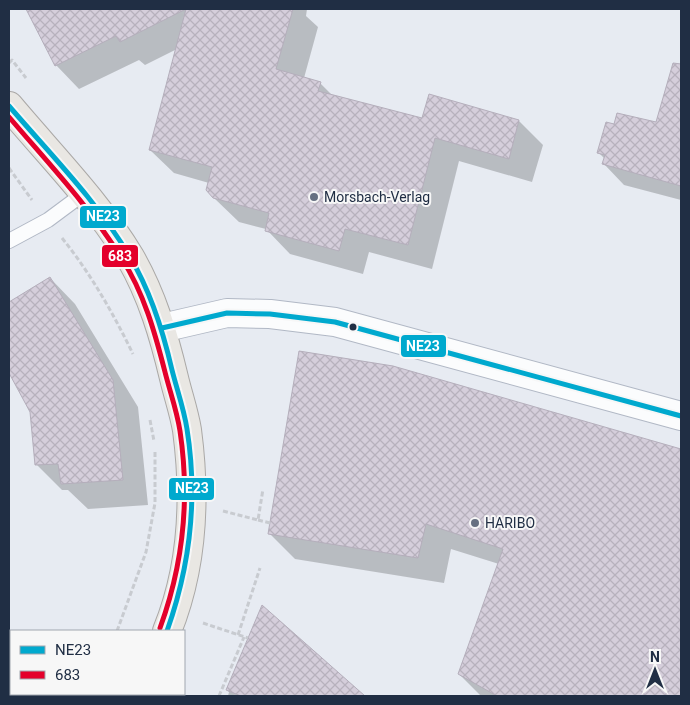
<svg xmlns="http://www.w3.org/2000/svg" width="690" height="705" font-family="Roboto,sans-serif">
<defs>
<pattern id="building-cross-hatch" width="8" height="8" patternUnits="userSpaceOnUse" patternTransform="scale(1.25)"><rect width="8" height="8" fill="#d5cedb"/><path d="M0 0l8 8M0 8l8-8" fill="none" stroke="#b7b1bd"/></pattern>
</defs>
<rect width="100%" height="100%" fill="#e7ebf2"/>
<path fill="#0003" d="M27,9H307L306,16L318,27L304,78L320,83L333,96L423,120L430,96L519,121L543,145L532,182L459,161L432,269L369,252L363,274L290,254L266,229L239,222L214,198L209,183L174,173L150,150L177,49L145,65L139,60L79,89L56,65Z
M664,99L681,104V200L624,185L604,164L605,159L598,152L615,126L657,124Z
M50,278L75,304L138,407L148,505L88,509L68,490H62L36,464L32,412L9,371V303Z
M392,368L681,450V696H481L459,674L499,564L451,549L444,583L295,559L269,533Z
M262,607L363,696H228L229,692L227,690Z"/>
<path fill="url(#building-cross-hatch)" stroke="#b4aebb" d="M26,9H293L276,69L321,82L318,91L422,118L429,94L519,120L509,159L435,138L408,245L345,229L339,251L265,231L269,213L213,198L206,190L212,167L149,150L186,9L120,42L116,36L55,66Z
M673,63L681,64V186L602,164L605,155L597,153L606,122L614,124L617,113L656,122Z
M50,277L113,380L123,480L61,484L58,464L35,465L30,412L9,373V302Z
M299,351L393,366L681,449V696H497L458,674L503,549L426,524L418,558L268,534Z
M262,605L365,696H241L226,690Z"/>
<g fill="none" stroke-linecap="round" stroke-linejoin="round">
<g stroke="#b1b8c5" stroke-width="16">
<path id="lane" d="M9,241L48,220L83,194"/>
</g>
<g stroke="#b1b8c5" stroke-width="30">
<path id="street" d="M162,328L227,313L270,314L335,322L681,416"/>
</g>
<g stroke="#aaa8a6" stroke-width="30">
<path id="primary" d="M9,106C50,155 97,202 130,257C152,295 164,336 174,378C178,395 184,412 187,430C196,498 193,567 167,631
M140,696L141,694"/>
</g>
<path stroke="#c8cbd0" stroke-width="3" stroke-dasharray="5 2.5" stroke-linecap="butt" d="M9,63L12,60L26,78
M9,168L32,200
M62,238C91,274 113,313 133,354
M150,420L154,441
M223,511L258,520L263,489
M258,520L270,523
M203,623L248,638
M117,631L146,552L155,503V452
M238,635L260,568
M93,696L94,694
M219,696L244,637"/>
<use href="#lane" stroke="#fbfcfd" stroke-width="14"/>
<use href="#street" stroke="#fbfcfd" stroke-width="28"/>
<use href="#primary" stroke="#e9e7e3" stroke-width="28"/>
<g stroke="#f7f7f7" stroke-width="9">
<path id="bus-1" d="M9,106C51,155 97,201 130,257C151,292 163,331 172,370C177,390 184,409 187,429C198,498 190,566 167,631
M162,328L227,313L270,314L335,322L681,416"/>
</g>
<g stroke="#f7f7f7" stroke-width="9">
<path id="bus-2" d="M9,117C48,163 90,207 122,259C144,293 155,333 165,372C170,392 177,411 180,431C190,498 183,565 160,628"/>
</g>
<use href="#bus-1" stroke="#00a9ce" stroke-width="5"/>
<use href="#bus-2" stroke="#e4002b" stroke-width="5"/>
</g>
<g fill="#667081" stroke="#f7f7f7" stroke-width="2">
<circle cx="314" cy="197" r="5"/>
<circle cx="475" cy="523" r="5"/>
</g>
<circle fill="#202e44" stroke="#f7f7f7" stroke-width="2" cx="353" cy="327" r="4.5"/>
<g text-anchor="middle" dominant-baseline="central" stroke-width="4" stroke-linejoin="round" paint-order="stroke">
<g font-size="14" fill="#202e44" stroke="#f7f7f7" text-anchor="start">
<text x="324" y="197">Morsbach-Verlag</text>
<text x="485" y="523">HARIBO</text>
</g>
</g>
<g stroke="#f7f7f7" stroke-width="2">
<rect x="79" y="205" width="48" height="24" rx="5" fill="#00a9ce"/>
<rect x="101" y="244" width="38" height="24" rx="5" fill="#e4002b"/>
<rect x="400" y="334" width="47" height="24" rx="5" fill="#00a9ce"/>
<rect x="168" y="477" width="47" height="24" rx="5" fill="#00a9ce"/>
</g>
<g font-size="14" text-anchor="middle" font-weight="bold" fill="#fff">
<text x="103" y="221">NE23</text>
<text x="120" y="261">683</text>
<text x="423" y="351">NE23</text>
<text x="192" y="493">NE23</text>
</g>
<rect width="690" height="705" fill="none" stroke="#202e44" stroke-width="20"/>
<rect x="10" y="630" width="175" height="65" fill="#f7f7f7" stroke="#a1a7af"/>
<rect x="20" y="646" width="25" height="8" fill="#00a9ce" stroke="#a1a7af"/>
<text x="55" y="655" font-size="15" fill="#202e44">NE23</text>
<rect x="20" y="671" width="25" height="8" fill="#e4002b" stroke="#a1a7af"/>
<text x="55" y="680" font-size="15" fill="#202e44">683</text>
<g transform="translate(655 670)" stroke="#f7f7f7" stroke-width="4" paint-order="stroke">
<path d="M0-4L9 19L0 12L-9 19Z" fill="#202e44"/>
<text y="-8" font-size="14" font-weight="bold" text-anchor="middle" fill="#202e44">N</text>
</g>
</svg>
